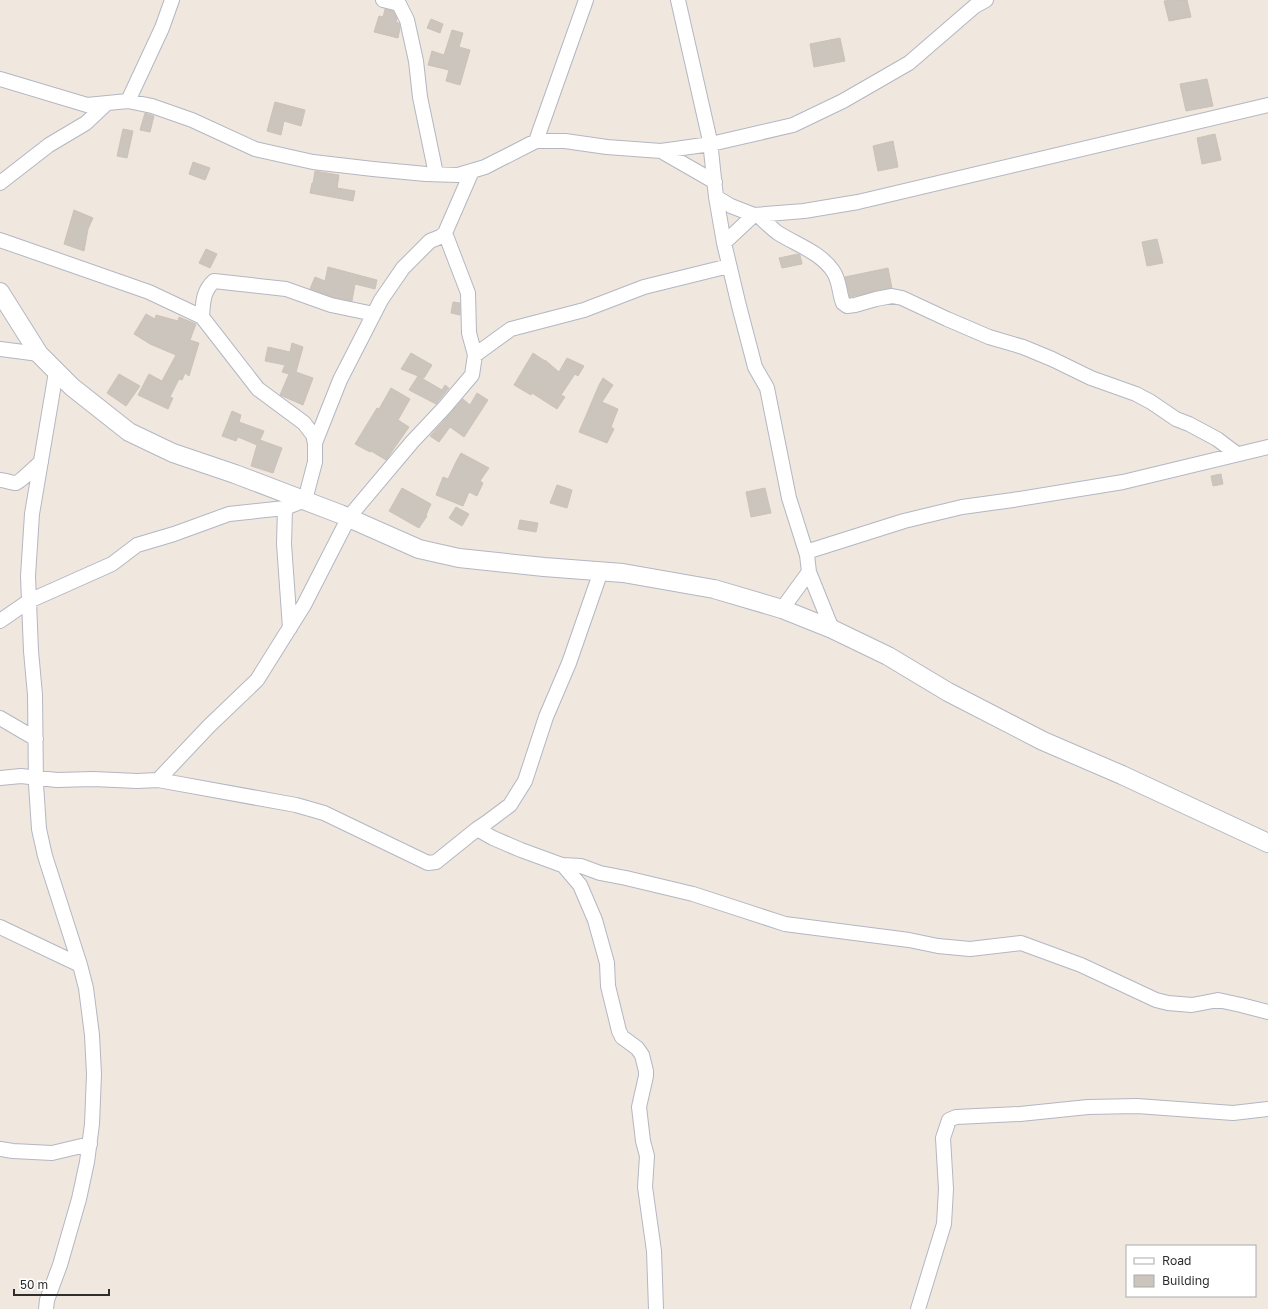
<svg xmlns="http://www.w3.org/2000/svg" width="1268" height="1309" font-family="'Golos Text',sans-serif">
<rect width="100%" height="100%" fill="#f0e7df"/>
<path fill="#cbc5bd" stroke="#ccc2b8" d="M1172,0H1187L1191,17L1169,21L1164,1Z
M385,9L393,11L397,18L396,22L399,23L400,28L398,38L374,32L379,16L383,17Z
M431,19L443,24L440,33L427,28Z
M452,30L463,33L459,47L470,50L460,85L446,81L449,70L428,65L432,51L444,55Z
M840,38L845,61L814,67L810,44Z
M1207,79L1213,106L1186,111L1180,84Z
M275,102L305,110L301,126L284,121L281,135L267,131Z
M145,113L154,116L150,132L140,130Z
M123,129L133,131L127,158L117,156Z
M1215,134L1221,160L1202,164L1197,138Z
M893,141L898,167L878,171L873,146Z
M193,162L210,168L205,180L189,174Z
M315,171L339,175L337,188L355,191L353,201L310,193L312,183H313Z
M74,210L93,218L88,229L84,251L64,244Z
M1157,239L1163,263L1147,266L1142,242Z
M206,249L217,254L210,268L199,263Z
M798,254L800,255L802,264L782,268L779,258Z
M328,267L377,280L375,289L355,284L352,301L333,297L310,289L315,277L325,281Z
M888,268L892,288L850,297L845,277Z
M453,302L460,303V315L451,313Z
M146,314L155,319L156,315L178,321L179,317L196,324L190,340L199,343L189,376L185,373L182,380L179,379L170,397L173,398L168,409L138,395L149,374L162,381L176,355L150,344L134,334Z
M292,343L303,347L296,372L313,378L303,405L280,395L289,374L282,372L285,365L265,361L268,347L290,352Z
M411,353L432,365L424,378L418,376L442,390L445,385L449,388L436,404L409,390L418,376L401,369Z
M533,353L545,361V360L559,372L567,358L584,366L578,376L575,374L561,395L565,397L557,409L532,393L531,395L514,385Z
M119,374L140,386L126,406L107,393Z
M603,378L613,385L602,402L618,409L611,427L614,429L607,443L579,432L599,385Z
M391,388L410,399L398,420L409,427L386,460L371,451L370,452L355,444L377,408L379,409Z
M477,393L488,400L464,437L450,427L439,442L430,436L463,399L470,405Z
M232,411L241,415L239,422L264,431L260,440L282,448L273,473L251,466L257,445L238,437L236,441L222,436Z
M461,453L489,468L480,481L483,483L477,496L469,492L463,506L436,495L443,477L448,479L456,462Z
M1221,474L1223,484L1213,486L1211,476Z
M557,485L572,490L567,508L550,503Z
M402,488L431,504L426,515L427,516L419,528L389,511Z
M765,488L771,513L751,517L746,492Z
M456,507L469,514L462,526L449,518Z
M520,520L538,523L536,532L518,529Z"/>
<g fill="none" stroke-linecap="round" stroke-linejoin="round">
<g stroke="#b3b7c2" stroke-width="16">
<path id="minor" d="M383,0L399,4L407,20L416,61L420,97L436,174
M678,0L710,141L716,197L724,243L739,306L755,367L767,388L789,498L807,555L809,572L832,629
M0,79L87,105L128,101L152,106L192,120L255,149L313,162L373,169L426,174L458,175L485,167L536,141H565L607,147L661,151L711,144L793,125L843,101L909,63L975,6L986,0
M128,101L162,28L172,0
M536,141L586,0
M661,151L715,182
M0,183L49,145L86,123L105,105
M716,197L731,206L754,215L804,211L858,202L1268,105
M758,215C764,221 771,228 778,233C797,245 820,252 833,271C840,281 839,293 843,303L847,306L855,305L876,299L892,296L902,298L947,319L989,337L1023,347L1052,359L1091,378L1136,394L1151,402L1176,419L1189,424L1217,439L1237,454
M0,240L149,292L202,317L258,389L304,423L313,435L315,443V462L305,500L285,508L229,514L174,534L137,545L112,564L29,601L0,621
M724,243L754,215
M202,317C203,302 203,291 214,281L286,289L331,305L374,314
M0,349L39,354
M475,355L511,329L584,310L644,287L729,266
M315,443L340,380L381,300L403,268L430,241L440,237L445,233L472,171
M0,480C5,480 11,483 16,483C20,482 37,465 41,462
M285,508L284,544L290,628
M806,552L904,521L962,507L1013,500L1123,482L1268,447
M782,609L809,572
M0,718L36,739
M0,778L21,776L57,780L93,779L137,781L158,780L296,805L324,813L428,863L436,862L477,829L486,823L510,805L525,781L546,717L569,663L601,571
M158,780L209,726L257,680L304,605L349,517L412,442L444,408L472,375L475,355L469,333L468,293L445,233
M477,829L493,838L521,850L562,865L581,866L600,873L626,878L693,894L785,924L909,940L938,946L970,949L1021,943L1081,965L1156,1000L1168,1003L1192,1005L1218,1000L1241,1005L1268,1012
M563,865L580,885L595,920L607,963L608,986L619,1031L622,1037L637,1048L642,1055L646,1071V1076L639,1107L643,1141L647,1156L645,1187L654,1251L656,1309
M0,927L80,965
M0,1149L13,1151L52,1153L90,1144
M46,1309L47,1300L60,1265L79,1199L87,1162L92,1124L94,1074L92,1035L86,988L80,965L45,856L39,829L36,784L35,695L31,651L28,576L32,514L56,372
M918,1309L944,1224L946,1189L943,1138L949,1120L956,1117L1020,1114L1088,1107L1137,1106L1233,1113L1268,1109"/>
</g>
<g stroke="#b3b7c2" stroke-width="20">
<path id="tertiary" d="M0,292L39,354L72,387L129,432L173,453L235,474L340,514L419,549L459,558L544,567L623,573L714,589L782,609L832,629L888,656L948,692L1043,741L1122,775L1268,843"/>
</g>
<use href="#minor" stroke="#fff" stroke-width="14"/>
<use href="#tertiary" stroke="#fff" stroke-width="18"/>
</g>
<rect x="1126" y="1245" width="130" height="52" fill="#ffffff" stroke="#ababab"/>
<rect x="1134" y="1258" width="20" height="6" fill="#ffffff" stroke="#ababab"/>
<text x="1162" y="1265" font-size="12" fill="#2d2d2d">Road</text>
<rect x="1134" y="1275" width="20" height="12" fill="#cbc5bd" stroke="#ababab"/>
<text x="1162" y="1285" font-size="12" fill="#2d2d2d">Building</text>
<path d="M14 1289v6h95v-6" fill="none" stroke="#2d2d2d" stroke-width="2"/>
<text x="20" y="1289" font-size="12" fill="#2d2d2d" stroke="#ffffff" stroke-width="3" paint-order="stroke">50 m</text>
</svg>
